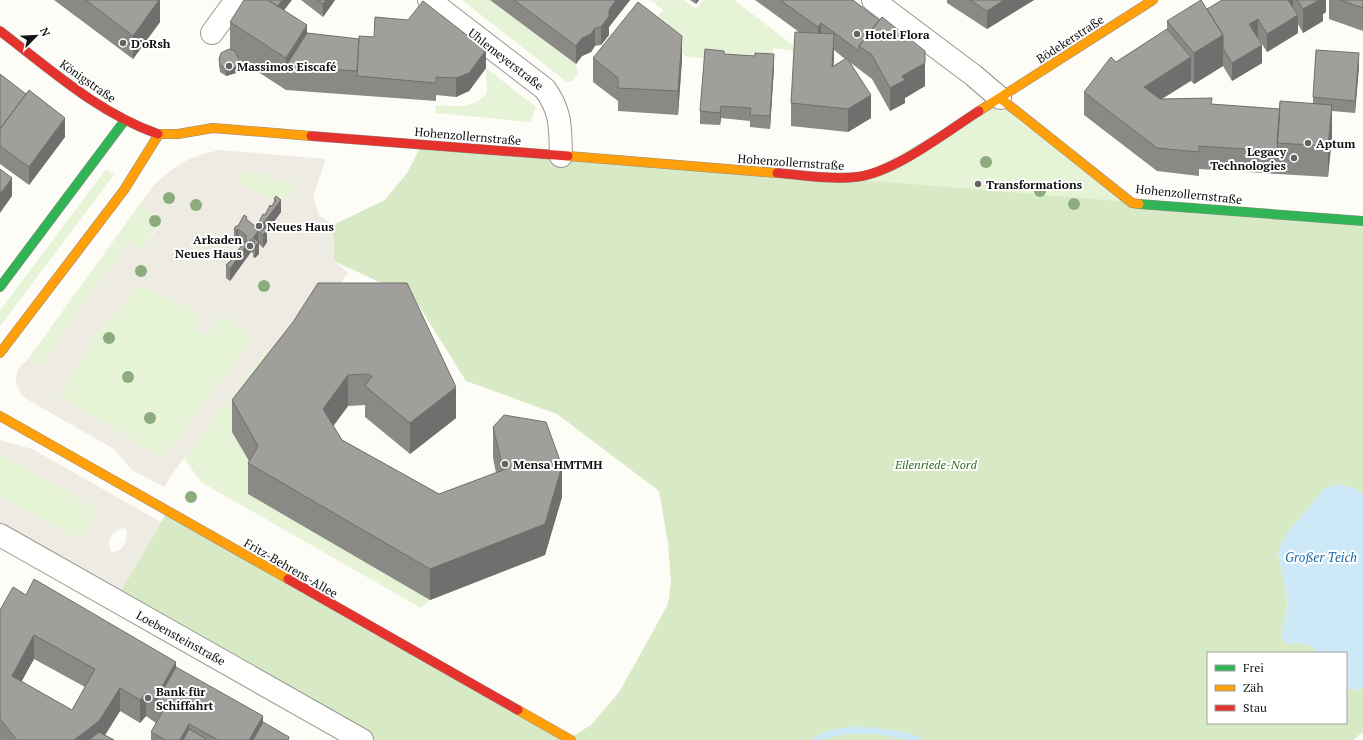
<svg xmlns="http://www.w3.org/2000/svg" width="1363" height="740" font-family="'PT Serif',serif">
<rect width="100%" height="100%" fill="#fdfcf7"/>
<path fill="#e7f3d7" d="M462,0H490L576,64L578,73L572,81L567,82Z
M651,0H684L696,9L703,0H734L794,46V51L773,48L772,62L687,57L648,29L663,10Z
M486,68L536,107L530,122L436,113L435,105C456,106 473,110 487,93Z
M1000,98L1132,203L838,178L859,177Z
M106,169L114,175L0,326V310Z
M239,172L268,174V180L295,182V194L273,201L238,182Z
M140,204L163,220L141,250L129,241L39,366L28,359Z
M140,285L202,313L206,335L222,314L254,338L163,459L59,396L99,329Z
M267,349L293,353L233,432L430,600L421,608L201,482L184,458Z
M0,453L98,509L80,540L0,497Z"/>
<path fill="#d8eac5" d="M422,144L1363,221V494L1353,488L1278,553L1286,589L1288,605L1281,636L1287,644C1302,643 1308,642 1318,653H1208V723H1346V688L1354,690L1363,688V732L1353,740H362L115,601L167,512L568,739L591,725L620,691L668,604L671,582L668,543L659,491L557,414L466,381L414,298L334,261L333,225L385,200L407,173Z"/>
<path fill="#edebe2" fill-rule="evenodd" d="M219,150L326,159L313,196L319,215L333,225L334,261L348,273L318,314L293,353L267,349L173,473L164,487L132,470L114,449L30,401L21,394L16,384L17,370L28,359L39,366L129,241L141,250L153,235L163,220L140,204L154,185L171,170L187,160L200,155ZM239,172L268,174V180L295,182V194L273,201L238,182ZM140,285L202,313L194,328L206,335L222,314L254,338L163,459L59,396L99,329Z
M0,440L32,449L161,522L115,601L0,535V497L80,540L98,510L0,453ZM125,528L127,534L125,544L120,550L111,553L109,543L111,536L117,530Z"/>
<path fill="#cde8f7" d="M1338,484L1353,488L1363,494V688L1354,690L1346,688V653H1318C1308,642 1302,643 1287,644L1281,636L1288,605L1286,589L1278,553L1285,536L1325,488Z"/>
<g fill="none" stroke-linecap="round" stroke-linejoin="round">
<path stroke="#cde8f7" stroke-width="7" d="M816,740C846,723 888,731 919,740"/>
<g stroke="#979795" stroke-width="24">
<path id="street" d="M429,0L545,89C562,113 560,128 561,156
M873,0L973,75L1000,98
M212,33L236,0
M0,535L362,740"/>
</g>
<g stroke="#8e8d8b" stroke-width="10">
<path id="fast" d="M1139,204L1363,221
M0,287L125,120"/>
</g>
<g stroke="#8e8d8b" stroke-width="10">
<path id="slow" d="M1000,98L1132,203L1139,204
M979,111L1153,0
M158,134H178L213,128L311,136
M568,156L777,173
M0,353L124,190L159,134
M0,416L288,579
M518,710L571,740"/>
</g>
<g stroke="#8e8d8b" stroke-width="10">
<path id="jam" d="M0,31C50,69 98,113 158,134
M311,136L568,156
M777,173C803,175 830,180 856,177C894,173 946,132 979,111
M288,579L518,710"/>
</g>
<use href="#street" stroke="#fffffe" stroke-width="22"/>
<use href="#fast" stroke="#30b455" stroke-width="9"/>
<use href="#slow" stroke="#ff9f0a" stroke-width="9"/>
<use href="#jam" stroke="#e5322d" stroke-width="9"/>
</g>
<g fill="#8cac80">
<circle cx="986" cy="162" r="6"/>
<circle cx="1040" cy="191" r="6"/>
<circle cx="169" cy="198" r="6"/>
<circle cx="1074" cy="204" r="6"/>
<circle cx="196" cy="205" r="6"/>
<circle cx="155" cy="221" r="6"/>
<circle cx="141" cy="271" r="6"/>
<circle cx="264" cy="286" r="6"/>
<circle cx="109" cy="338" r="6"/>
<circle cx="128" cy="377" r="6"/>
<circle cx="150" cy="418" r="6"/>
<circle cx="191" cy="497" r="6"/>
</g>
<path fill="#8a8986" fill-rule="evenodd" d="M54,0H160V22L133,59Z
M301,0H335L323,17Z
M490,0H630L609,27V35L601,45L595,46L591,52L582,56L576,64Z
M690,0H699L696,4Z
M755,0H853L925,74V86L905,98V103L890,111L872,79L851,63L871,118L848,132L791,126V103L799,32ZM834,50L845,59L833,66L834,58Z
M947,0H1034L987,29L947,3Z
M1222,0H1326V12L1323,14V21L1303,33L1298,24V33L1267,52L1258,38L1262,63L1232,81L1223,66L1194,84L1191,81L1162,99L1212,104L1280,109L1313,103V97L1359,66L1355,113L1332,111V136L1328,177L1199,169V176L1157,171L1084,115V92L1116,62L1167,29V21L1207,9Z
M1329,0H1363V31L1329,19Z
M284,10L307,33L486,68L469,91L456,97L436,95V101L286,90L238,59L239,67L236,73L226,76L220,72L219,65V59L230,49V22Z
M724,54L774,67L770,129L750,127V121L721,118L720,125L700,124V111Z
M593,58L682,59L678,115L618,111V101L593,82Z
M0,74L65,137L29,185L0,164Z
M276,196L281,212L267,231V242L263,248L259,244V254L255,258L253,257V253L251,252L230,281L226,278V265L232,259V257L242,245L238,241L236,243L234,241V229L247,220L255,226L258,224L274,202V199Z
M407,283L456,418L410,454L365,417V405L348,406L333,426L342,440L439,494L496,473L493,458V427L562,497L545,555L430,600L248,494V463L249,461L232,432V400Z
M26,595L176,667L263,722L289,740H151V732L156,723L146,716L140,723L120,711L105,735L114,740H0V610ZM34,659L85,687L72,710L21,681Z"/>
<path fill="#716f6d" d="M159,0H160V22L133,59V36Z
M282,0H292L268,31V18Z
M326,0H335L323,17V4Z
M616,0H630L609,27V35L601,45V27L609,10Z
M696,0H699L696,4Z
M1004,0H1034L987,29V11Z
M1289,0H1293V17L1298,15V33L1267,52V34L1289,20Z
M1319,0H1326V12L1323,14V21L1303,33V9Z
M1258,19V37L1249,43V24Z
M821,23V41L818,46V27Z
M307,25V56L286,66V58Z
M595,28V46L591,52L582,56L576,64V46L582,38Z
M834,34V58L832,90V67Z
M1223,35V66L1194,84V53Z
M682,36V59L678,115V91Z
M1262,45V63L1232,81V63Z
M486,50V68L469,91L456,97V78Z
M925,51V86L905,98V103L890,111V88L902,76Z
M1359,53V66L1355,113V101Z
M774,54V67L770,129V116Z
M1191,57V80L1144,110V87Z
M239,60V67L236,73L226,76V69Z
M871,95V118L848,132V109Z
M1332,105V136L1328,177V146Z
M721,106V118L720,125V113Z
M65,118V137L29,185V167Z
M12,178V196L0,213V194Z
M281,200V212L267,231V242L263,248V235L259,229Z
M238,229V241L236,243V231Z
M258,231L259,254L255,258V242L253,238Z
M251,239V252L230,281V269Z
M348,375V406L323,440V409Z
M456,387V418L410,454V423Z
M562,466V497L545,555L430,600V569Z
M34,635V659L12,699V676Z
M176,662V685L155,704V699Z
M120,688V711L102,740H74Z
M146,693V716L140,723V700Z
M263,716V735L260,740H249Z
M189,724V740H180Z"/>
<path fill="#a19f9c" stroke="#716f6d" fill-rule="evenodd" d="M86,0H159L133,36Z
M244,0H268L307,25L286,58L230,22Z
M268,0H282L278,6Z
M317,0H326L323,4Z
M514,0H616L609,10V16L601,27L595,28L591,34L582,38L576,46Z
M780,0H853L879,20L859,46V51L821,23L818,27Z
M970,0H1004L987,11Z
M1201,0L1223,35L1194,53L1167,21Z
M1222,0H1288L1298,15L1267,34L1258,19L1249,24L1262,45L1232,63L1223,48V35L1207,9Z
M1297,0H1319L1303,9Z
M1340,0H1363V8Z
M423,1L486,50L469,73L456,78L436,77V83L357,76L359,36L374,37L375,17L408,20Z
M638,2L682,36L678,91L618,88V78L593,58Z
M882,17L925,51V63L902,76L905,80L890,88L872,55L859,46Z
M1167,29L1191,57L1144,87L1160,99L1212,98L1211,104L1280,109L1277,151L1199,146V152L1157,148L1084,92L1111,57L1116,62Z
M795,32L834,34L832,67L847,58L871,95L848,109L791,103Z
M307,33L359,39L357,71L286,66Z
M229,49L235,51L239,60L236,67L226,69L220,65L219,59L221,53Z
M705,49L724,51V54L740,55L755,56V53L774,54L770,116L750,115L751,108L721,106L720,113L700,111Z
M1316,50L1359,53L1355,101L1313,97Z
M0,74L26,94L0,129Z
M29,90L65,118L29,167L0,146V129Z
M1280,101L1332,105L1328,146L1277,143Z
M0,169L12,178L0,194Z
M276,196L281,200L259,229L262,231L265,228L267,230L263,235L258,231L253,238L259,242L255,246L253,245L255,242L251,239L230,269L226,265L234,258L232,257L247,240L245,239L247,236L238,229L236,231L234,229L236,226H238L244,215L247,217L246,219L255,226L258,224L263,214L265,215L270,205L271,207L276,200L274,199Z
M318,283H407L456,387L410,423L365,386L372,376L368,374L348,375L323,409L342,440L439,494L506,469L509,464L501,460L493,427L504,415L546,422L562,466L545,524L430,569L248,463L258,446L232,400L293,322Z
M34,579L176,662L155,699L146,693L140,700L120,688L99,721L74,740H17L0,719V610L13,587L26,595ZM34,635L95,669L72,710L12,676Z
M176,667L263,716L249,740H218L189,724L180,740H163L164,739L151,732L164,709L155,704Z
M263,722L289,737L288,740H253Z
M189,729L206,739L205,740H183Z
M99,732L114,740H89Z"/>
<g fill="#646362" stroke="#fff" stroke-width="1.5">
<circle cx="857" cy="34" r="4"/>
<circle cx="123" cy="43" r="4"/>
<circle cx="229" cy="66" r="4"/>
<circle cx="1308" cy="143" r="4"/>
<circle cx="1294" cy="158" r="4"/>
<circle cx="978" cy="184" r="4"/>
<circle cx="259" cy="226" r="4"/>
<circle cx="250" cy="246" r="4"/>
<circle cx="505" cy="464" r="4"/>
<circle cx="148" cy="698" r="4"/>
</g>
<g text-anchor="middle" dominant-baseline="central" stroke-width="4" stroke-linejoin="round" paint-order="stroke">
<g font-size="12" font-weight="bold" fill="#111" stroke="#fff" text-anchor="start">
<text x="865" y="34">Hotel Flora</text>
<text x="131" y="43">D'oRsh</text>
<text x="237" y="66">Massimos Eiscafé</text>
<text x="1316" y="143">Aptum</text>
<text x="1286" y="151" text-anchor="end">Legacy<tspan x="1286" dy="14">Technologies</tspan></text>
<text x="986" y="184">Transformations</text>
<text x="267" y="226">Neues Haus</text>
<text x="242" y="239" text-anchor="end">Arkaden<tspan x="242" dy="14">Neues Haus</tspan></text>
<text x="513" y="464">Mensa HMTMH</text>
<text x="156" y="691">Bank für<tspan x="156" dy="14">Schiffahrt</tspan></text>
</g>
<g font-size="12" fill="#111" stroke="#fff">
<text transform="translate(1070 39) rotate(-33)">Bödekerstraße</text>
<text transform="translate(506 59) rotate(38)">Uhlemeyerstraße</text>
<text transform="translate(88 81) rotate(35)">Königstraße</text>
<text transform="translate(468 136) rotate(5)">Hohenzollernstraße</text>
<text transform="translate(791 162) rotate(4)">Hohenzollernstraße</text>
<text transform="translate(1189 194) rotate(6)">Hohenzollernstraße</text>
<text transform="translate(291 568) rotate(30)">Fritz-Behrens-Allee</text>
<text transform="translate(181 638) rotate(29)">Loebensteinstraße</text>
</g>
<g font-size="12" font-style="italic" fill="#2f6b1f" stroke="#fff">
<text x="936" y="464">Eilenriede-Nord</text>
</g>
<g font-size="13" font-style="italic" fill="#1768a6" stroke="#fff">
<text x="1321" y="557">Großer Teich</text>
</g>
</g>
<rect x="1207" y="652" width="140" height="72" fill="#ffffff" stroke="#a0a0a0"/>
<rect x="1215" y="665" width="20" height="6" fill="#30b455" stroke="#a0a0a0"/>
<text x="1243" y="672" font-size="12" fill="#111111">Frei</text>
<rect x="1215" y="685" width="20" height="6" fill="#ff9f0a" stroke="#a0a0a0"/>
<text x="1243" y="692" font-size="12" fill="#111111">Zäh</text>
<rect x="1215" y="705" width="20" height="6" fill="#e5322d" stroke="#a0a0a0"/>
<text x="1243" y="712" font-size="12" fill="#111111">Stau</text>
<g transform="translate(36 36) rotate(66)" stroke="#ffffff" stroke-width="3" paint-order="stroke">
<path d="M0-3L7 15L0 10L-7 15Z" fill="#111111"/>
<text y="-6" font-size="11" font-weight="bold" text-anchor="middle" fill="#111111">N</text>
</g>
</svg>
